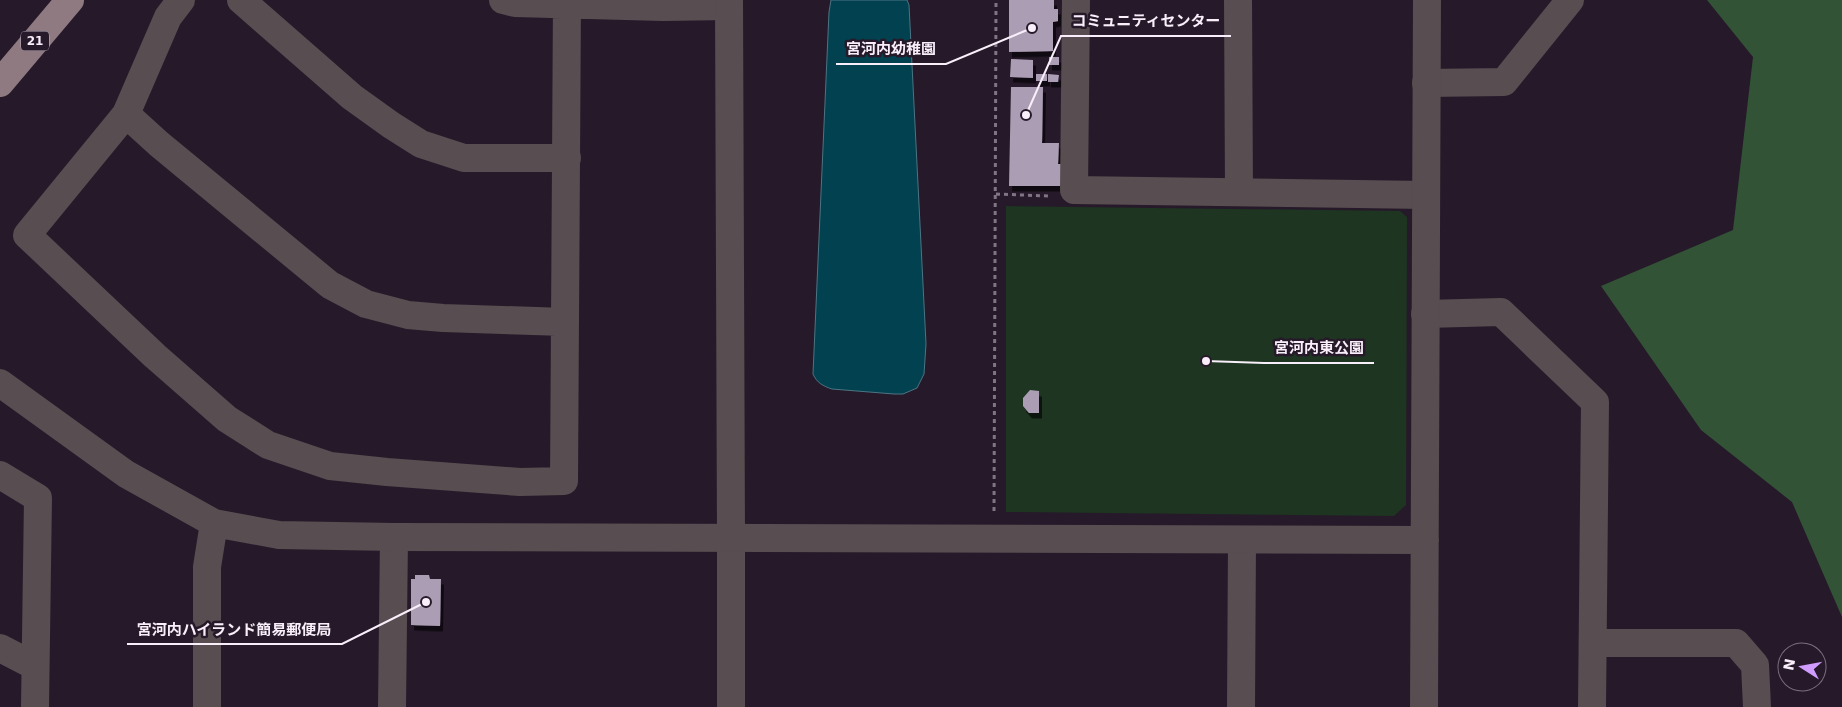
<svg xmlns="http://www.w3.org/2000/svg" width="1842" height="707" font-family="'DejaVu Sans','Noto Sans JP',sans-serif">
<defs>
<filter id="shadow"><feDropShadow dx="3" dy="5.5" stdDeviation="0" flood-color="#0009"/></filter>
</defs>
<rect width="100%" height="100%" fill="#261a2a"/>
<path fill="#1e3521" d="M1006,206L1400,211L1407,217L1406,505L1394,516L1006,512Z"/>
<path fill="#325336" d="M1707,0H1842V617L1792,502L1701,430L1601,286L1733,230L1753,57Z"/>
<path fill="#024150" stroke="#4c7583" d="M831,0H907L909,5L926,344L924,374L917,388L903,394H894L832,389C823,386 817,383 813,374L829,12Z"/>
<path fill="#ab9eb4" filter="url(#shadow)" d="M1009,0H1054V9H1058V21L1053,22V51L1009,52Z
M1049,57H1059V65H1049Z
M1011,59L1033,60V78L1010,77Z
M1036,74H1047V81H1036Z
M1048,74L1059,75L1058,82H1048Z
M1011,87H1043L1042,143H1059L1058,164H1064L1063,186H1009Z
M1030,390L1039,391V413H1029L1023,406V398Z
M415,575H429L430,579H441L440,626L411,625V579H415Z"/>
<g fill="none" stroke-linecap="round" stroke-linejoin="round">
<path stroke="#807583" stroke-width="3" stroke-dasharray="4 4" stroke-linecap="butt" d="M996,194L1048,196
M994,511L996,3L995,0"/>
<path stroke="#584d50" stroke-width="28" d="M181,0L168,17L126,114L27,235L155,356L227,419L268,445L330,466L387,472L520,482L564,481L567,0
M241,0L352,97L391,125L421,144L464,158H567
M503,0L515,3L663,7L729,6
M1076,0L1074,190L1426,195
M1238,0L1239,192
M1426,83L1504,82L1570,0
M126,114L159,144L330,285L366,304L408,315L443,318L565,322
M1425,314L1501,312L1595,402L1592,707
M0,475L38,498L35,707
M1593,643H1736L1755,665L1757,707
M0,648L35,666
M392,707L394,537
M731,707V538
M1241,707L1242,540"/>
<path stroke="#584d50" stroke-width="28" d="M729,0L731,538
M0,383L126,474L214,523L279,535L394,537L1425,540
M207,707V567L214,523
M1424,707L1427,0"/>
<path stroke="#907a81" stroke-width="28" d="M0,83L70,0"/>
</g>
<g text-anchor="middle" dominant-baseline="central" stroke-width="5" stroke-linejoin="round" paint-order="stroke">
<rect fill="#261a2a" stroke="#b9afbc" stroke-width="1" x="21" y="31.5" width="28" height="19" rx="4"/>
<g font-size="12" font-weight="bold" fill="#f8effa">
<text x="35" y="41">21</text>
</g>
</g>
<path fill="none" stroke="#f8effa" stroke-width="2" d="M1026 115L1061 36H1231M1032 28L946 64H836M1206 361L1264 363H1374M426 602L342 644H127"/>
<g fill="#f8effa" stroke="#261a2a" stroke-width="2">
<circle cx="1026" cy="115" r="5"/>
<circle cx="1032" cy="28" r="5"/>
<circle cx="1206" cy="361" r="5"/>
<circle cx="426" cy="602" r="5"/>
</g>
<g font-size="15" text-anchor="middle" font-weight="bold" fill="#f8effa" stroke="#261a2a" stroke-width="5" stroke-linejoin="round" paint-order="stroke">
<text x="1146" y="26">コミュニティセンター</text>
<text x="891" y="54">宮河内幼稚園</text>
<text x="1319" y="353">宮河内東公園</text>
<text x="234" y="635">宮河内ハイランド簡易郵便局</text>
</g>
<g transform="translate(1802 667) rotate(281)"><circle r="24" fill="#261a2a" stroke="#7a6f7d"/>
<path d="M0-4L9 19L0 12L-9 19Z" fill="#d09dff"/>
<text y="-8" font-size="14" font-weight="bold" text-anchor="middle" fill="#f8effa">N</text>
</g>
</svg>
